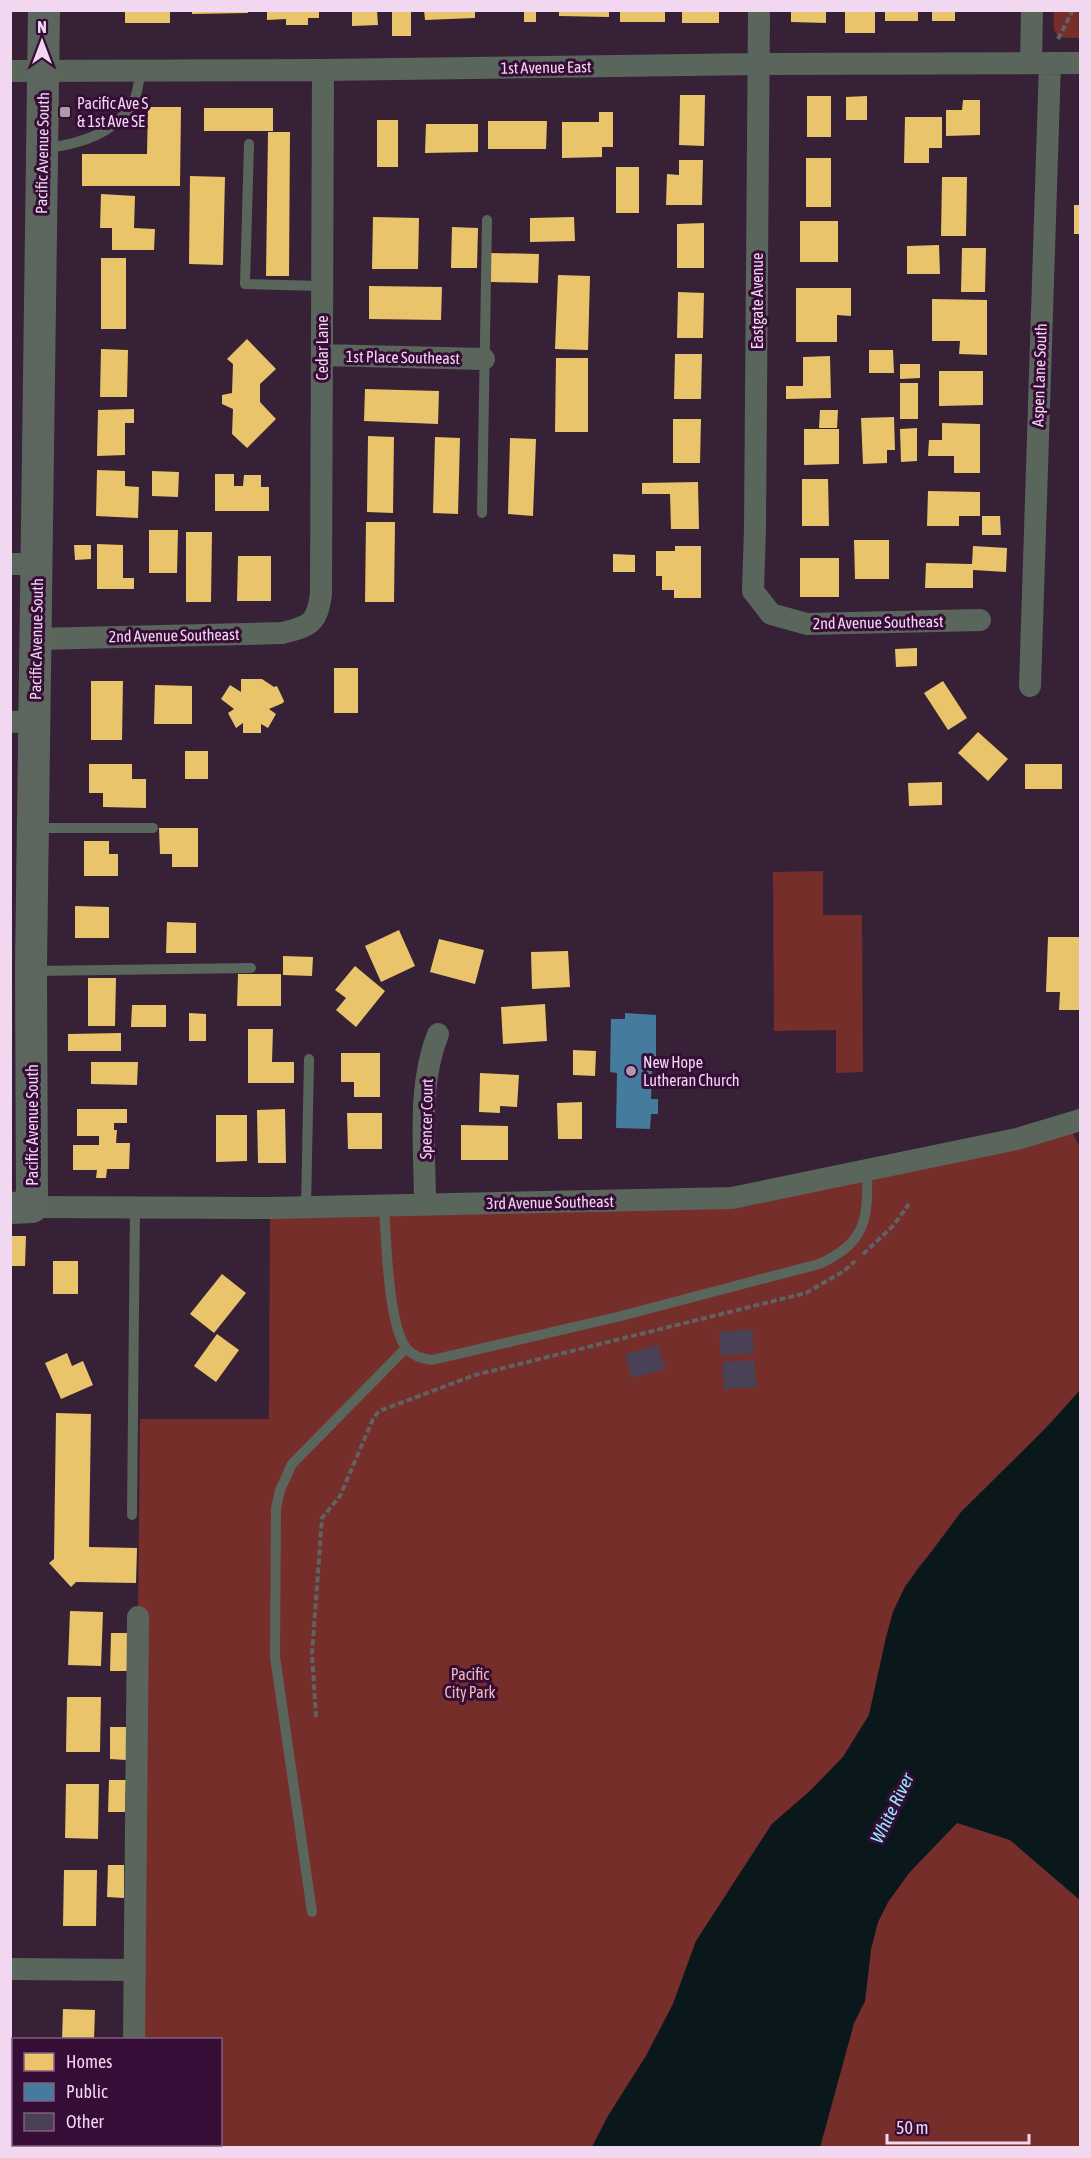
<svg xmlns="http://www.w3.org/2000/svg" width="1091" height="2158" font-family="'Asap Condensed',sans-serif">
<rect width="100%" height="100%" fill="#372137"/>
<path fill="#762e2b" d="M1054,11H1080V38C1053,38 1053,37 1054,11Z
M823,871V915H862L863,1072L836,1073V1030L774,1031L773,872Z
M1068,1124L1080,1148V1390L919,1566L905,1587L893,1612L869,1715L843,1757L811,1790L772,1824L696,1941L673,2004L646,2056L608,2116L592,2147L133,2148V2144H220V2040L134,2039L140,1419H269L270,1208L732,1198Z
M957,1822L1010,1840L1080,1900V2147L820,2148L854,2023L865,2001L871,1949L878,1922L888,1902L909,1873Z"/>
<path fill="#0a181c" d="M1080,1390V1900L1010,1840L957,1823L909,1873L888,1902L878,1922L871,1949L865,2001L854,2023L820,2147H592L608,2116L646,2056L673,2004L696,1941L772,1824L811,1790L843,1757L869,1715L886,1637L893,1612L905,1587L961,1512L1053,1421Z"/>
<path fill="#e9c46a" d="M125,10H170V23H125Z
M192,10H248V13L192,14Z
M267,10H319V18H308V25H286V19L267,20Z
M352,10H377L378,25L352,26Z
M392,10H411V36H392Z
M424,10H475V18L425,20Z
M524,10H536V22H524Z
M559,10H609V17L559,16Z
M620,10H665V22H620Z
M682,10H719V23H682Z
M791,10H826V23L791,22Z
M845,10H875V33H845Z
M885,10H918V21H885Z
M932,10H955V21H932Z
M680,95H705L704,146L679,145Z
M807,96H831V137H807Z
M867,96V120H846V97Z
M963,100H980V135L946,136V110H962Z
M148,107H181L180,186H82V154H147Z
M204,108H273V131H204Z
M599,112H613V147H602V157L562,158V122H599Z
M905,117H942V148H929V163H904Z
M377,120H398V167H377Z
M488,121H547L546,149H488Z
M426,124H478V152L425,153Z
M268,132H290L289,276H266Z
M806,158H831V207H806Z
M679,160H703L702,205H666L667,174L679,175Z
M616,167H639V213H616Z
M190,176L225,177L223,265L189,264Z
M942,177H967L966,236H941Z
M101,194L135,196L134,228L155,229L154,250H112V228H100Z
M1074,205H1080V234H1074Z
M373,217L419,218L418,269H372Z
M574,217L575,241L530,242V218Z
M800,221H838V262H800Z
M704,223V268H677V224Z
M452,227L478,228L477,268H451Z
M939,245L940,274H907V246Z
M962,248H986L985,292H961Z
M491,253L539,254L538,283L491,282Z
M101,258H126V329H101Z
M558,275L590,276L588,350L555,349Z
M369,286L442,287L441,320L369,319Z
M796,288H851V316L837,315V342H796Z
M678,292L704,293L703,338H677Z
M932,299L987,300V355L959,354L960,341H932Z
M247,339L276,369L260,384V402L276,419L247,448L232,434L233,409L222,404V395L232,393L233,364L227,359Z
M101,349L128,350L127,397H100Z
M869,350H893L894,373H869Z
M675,354H702L701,399H674Z
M830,356L831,398L786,399V386H803V357Z
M556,358H588V432H555Z
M900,364H920V378L900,379Z
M939,371H983V405L939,406Z
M900,383H918V419H900Z
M365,389L439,391L438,424L364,421Z
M134,409V423H125V455L97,456L98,410Z
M820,410H838L837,428H819Z
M894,417L895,450H887V463L863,464L861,418Z
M673,419H701L700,463H673Z
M942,423L980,424V473H954V456H928L929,440H942Z
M917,428V461L901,462L900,429Z
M804,429H839V464L804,465Z
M368,436L394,437L393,513L367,512Z
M435,437L460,438L458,514L433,513Z
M510,438L536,439L533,516L508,514Z
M97,470L125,471V486L139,487L138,518L96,516Z
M152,471L179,472L178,497L152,496Z
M215,474H234V486H243L244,475H261V487H269V511H215Z
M802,479H828L829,526H802Z
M698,482L699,529H671L670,494H642V483Z
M928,491L980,492V516H959V526H927Z
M982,516H1000L1001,535H982Z
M366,522H395L394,602H365Z
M149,530H178L177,573H149Z
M186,532H212L211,602H186Z
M854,540H889V579H855Z
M97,544L123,545V578H134V589H97Z
M74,545H91V559L75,560Z
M675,546H701V598H674V590H662V576H656V551H675Z
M973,546L1007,548L1006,572L973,570V588H925L926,563L972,564Z
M613,554L635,555V572H613Z
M238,556H271V601H237Z
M800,558H839V597H800Z
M917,648V666L896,667L895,649Z
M334,668H358V713H334Z
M241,679H262L274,687L277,686L284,701L283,703L269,709L276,714L268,728L261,724V733H243V723L236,728L228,713L234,709L221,699L230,685L241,692Z
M91,681H123L122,740H91Z
M943,681L967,718L948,730L924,693Z
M155,685L192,686V724H154Z
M978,732L1008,759L988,781L958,753Z
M185,751H208V779H185Z
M89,764H132V779H146V808L103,807V793H89Z
M1025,764H1062V789H1025Z
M942,782V805L909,806L908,783Z
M159,828H198V867H172V854H160Z
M84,841H109V854H118V876H84Z
M75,906L109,907V938H75Z
M167,922L196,923V953H166Z
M399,930L415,966L381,982L365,946Z
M1048,937H1080V1010H1059L1060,992H1046Z
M439,939L484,950L475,984L430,972Z
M568,951L570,987L532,989L531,952Z
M283,956L313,957L312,976L283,975Z
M355,966L385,991L356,1027L336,1010L346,998L335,990Z
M238,974H281V1006H237Z
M88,978H116L115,1026H88Z
M545,1004L547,1041L503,1044L501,1007Z
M132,1005H166V1027H131Z
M189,1013L206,1014V1041H189Z
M248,1029H273L272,1062H294V1083H248Z
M121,1033V1051H68V1034Z
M573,1050L596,1051L595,1076L573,1075Z
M341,1053H380V1097H354V1082H341Z
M91,1062H138L137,1085L91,1084Z
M480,1073L519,1075L517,1107L500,1106V1113L479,1112Z
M582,1102V1139H558L557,1103Z
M77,1109H127V1123H114V1130H117L116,1143H130L129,1169H107L106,1178H96L97,1170H73V1145H99V1136H77Z
M285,1109L286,1163H258L257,1110Z
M347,1113H382V1149H348Z
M216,1115H247V1161L216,1162Z
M461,1125L508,1126V1160H461Z
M10,1236H26L25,1266H10Z
M53,1261H78V1294H53Z
M222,1274L246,1293L214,1333L190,1314Z
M217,1334L239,1350L216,1382L194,1366Z
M67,1353L72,1366L83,1361L93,1385L61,1399L45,1363Z
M56,1413L91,1414L89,1547L137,1548L136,1583L76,1582L71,1587L49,1563L54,1559Z
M70,1611L103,1612L101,1666L68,1665Z
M111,1633H127V1671H110Z
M67,1697H101L100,1752H66Z
M110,1727H126V1760L110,1759Z
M109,1780H126L125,1812H108Z
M66,1784H99L98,1839L65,1838Z
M108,1865H124V1898L107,1897Z
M64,1870H97L96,1926H63Z
M63,2009L95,2010L94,2040H62Z
M60,2144H93V2148H60Z
M104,2144H121V2148H104Z"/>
<path fill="#457b9d" d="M625,1013L656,1015V1070L652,1069L651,1099H658V1114H651L650,1129L616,1128L617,1073L610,1072L611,1019H625Z"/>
<path fill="#494155" d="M752,1329L754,1353L721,1356L719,1332Z
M658,1345L665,1369L632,1378L625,1354Z
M754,1360L757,1387L724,1389L722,1362Z"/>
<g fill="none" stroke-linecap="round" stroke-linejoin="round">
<path stroke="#606161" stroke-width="4" stroke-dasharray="6 3" stroke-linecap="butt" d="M1058,39L1073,10
M863,1254L893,1226L909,1204
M316,1717L312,1654L322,1518L340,1496L373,1419L379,1411L475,1375L806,1293L844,1271L855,1261"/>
<path stroke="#5a655c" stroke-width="10" d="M249,144L245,284L322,286
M46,148C81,144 118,133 135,98C138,90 139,79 141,70
M482,513L487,220
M36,828H153
M34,971L251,968
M384,1206C386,1237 388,1327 407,1349C414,1357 423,1359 432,1360L621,1316L819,1264C867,1242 868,1219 867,1170
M306,1208L309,1059
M132,1515L135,1208
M312,1912L275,1657L276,1508L280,1490L292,1464L406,1348"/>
<path stroke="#5a655c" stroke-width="22" d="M759,10L755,528L753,591L771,614L807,624L980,620
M1031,63L1032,10
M10,71L323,70L759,64L1080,63
M322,355L484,359
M10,564H36
M36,639L282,633C310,626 317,624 321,594L323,70
M1030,686L1050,63
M10,722L35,721
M425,1205C425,1148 417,1087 438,1034
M32,1207L270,1208L732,1198L1017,1139L1080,1120
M10,1969L135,1970
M134,2040L138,1617
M133,2148V2144"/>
<path stroke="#5c665f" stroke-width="32" d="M10,1208L32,1207L31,966L44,10"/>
</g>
<g fill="#b197af" stroke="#360d36" stroke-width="2">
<rect x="59" y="106" width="12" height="12" rx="3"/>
<circle cx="631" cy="1071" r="6"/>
</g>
<g text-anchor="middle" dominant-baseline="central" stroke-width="6" stroke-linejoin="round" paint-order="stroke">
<g font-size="16" fill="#f2d7f0" stroke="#360d36">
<text transform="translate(546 67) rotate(-1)">1st Avenue East</text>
<text transform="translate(42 153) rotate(-89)">Pacific Avenue South</text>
<text transform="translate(757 301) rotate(-90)">Eastgate Avenue</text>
<text transform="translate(322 348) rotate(-90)">Cedar Lane</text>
<text transform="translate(403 357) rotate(1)">1st Place Southeast</text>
<text transform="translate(1039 375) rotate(-88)">Aspen Lane South</text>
<text transform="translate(878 622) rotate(-1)">2nd Avenue Southeast</text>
<text transform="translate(174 635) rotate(-1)">2nd Avenue Southeast</text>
<text transform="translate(36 639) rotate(-89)">Pacific Avenue South</text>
<text transform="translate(426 1119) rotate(-89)">Spencer Court</text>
<text transform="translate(32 1125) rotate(-90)">Pacific Avenue South</text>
<text transform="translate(550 1202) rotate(-1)">3rd Avenue Southeast</text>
</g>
<g font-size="16" fill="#f2d7f0" stroke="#360d36" text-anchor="start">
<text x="77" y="103">Pacific Ave S<tspan x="77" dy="18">&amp; 1st Ave SE</tspan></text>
<text x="643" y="1062">New Hope<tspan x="643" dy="18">Lutheran Church</tspan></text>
</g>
<g font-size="16" fill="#f0bbb4" stroke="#360d36">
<text x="470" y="1674">Pacific<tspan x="470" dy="18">City Park</tspan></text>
</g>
<g font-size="18" font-style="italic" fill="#8eedfc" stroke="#360d36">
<text transform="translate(892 1808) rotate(-64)">White River</text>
</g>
</g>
<rect width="1091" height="2158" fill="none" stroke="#f2d7f0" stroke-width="24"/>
<rect x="12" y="2038" width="210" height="108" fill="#360d36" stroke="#815e80" stroke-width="1.5"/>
<rect x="24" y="2053" width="30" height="18" fill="#e9c46a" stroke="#815e80" stroke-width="1.5"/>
<text x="66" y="2068" font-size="18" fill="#f2d7f0">Homes</text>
<rect x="24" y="2083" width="30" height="18" fill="#457b9d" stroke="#815e80" stroke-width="1.5"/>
<text x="66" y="2098" font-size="18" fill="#f2d7f0">Public</text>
<rect x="24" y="2113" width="30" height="18" fill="#494155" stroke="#815e80" stroke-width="1.5"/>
<text x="66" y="2128" font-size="18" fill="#f2d7f0">Other</text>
<g transform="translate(42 42)" stroke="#360d36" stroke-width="4.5" paint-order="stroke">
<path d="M0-4.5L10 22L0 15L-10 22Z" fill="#f2d7f0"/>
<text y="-9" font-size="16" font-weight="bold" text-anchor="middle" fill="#f2d7f0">N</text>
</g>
<path d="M887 2134v9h142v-9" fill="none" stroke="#f2d7f0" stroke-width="3"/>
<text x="896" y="2134" font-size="18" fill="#f2d7f0" stroke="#360d36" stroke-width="4.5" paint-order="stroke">50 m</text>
</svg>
